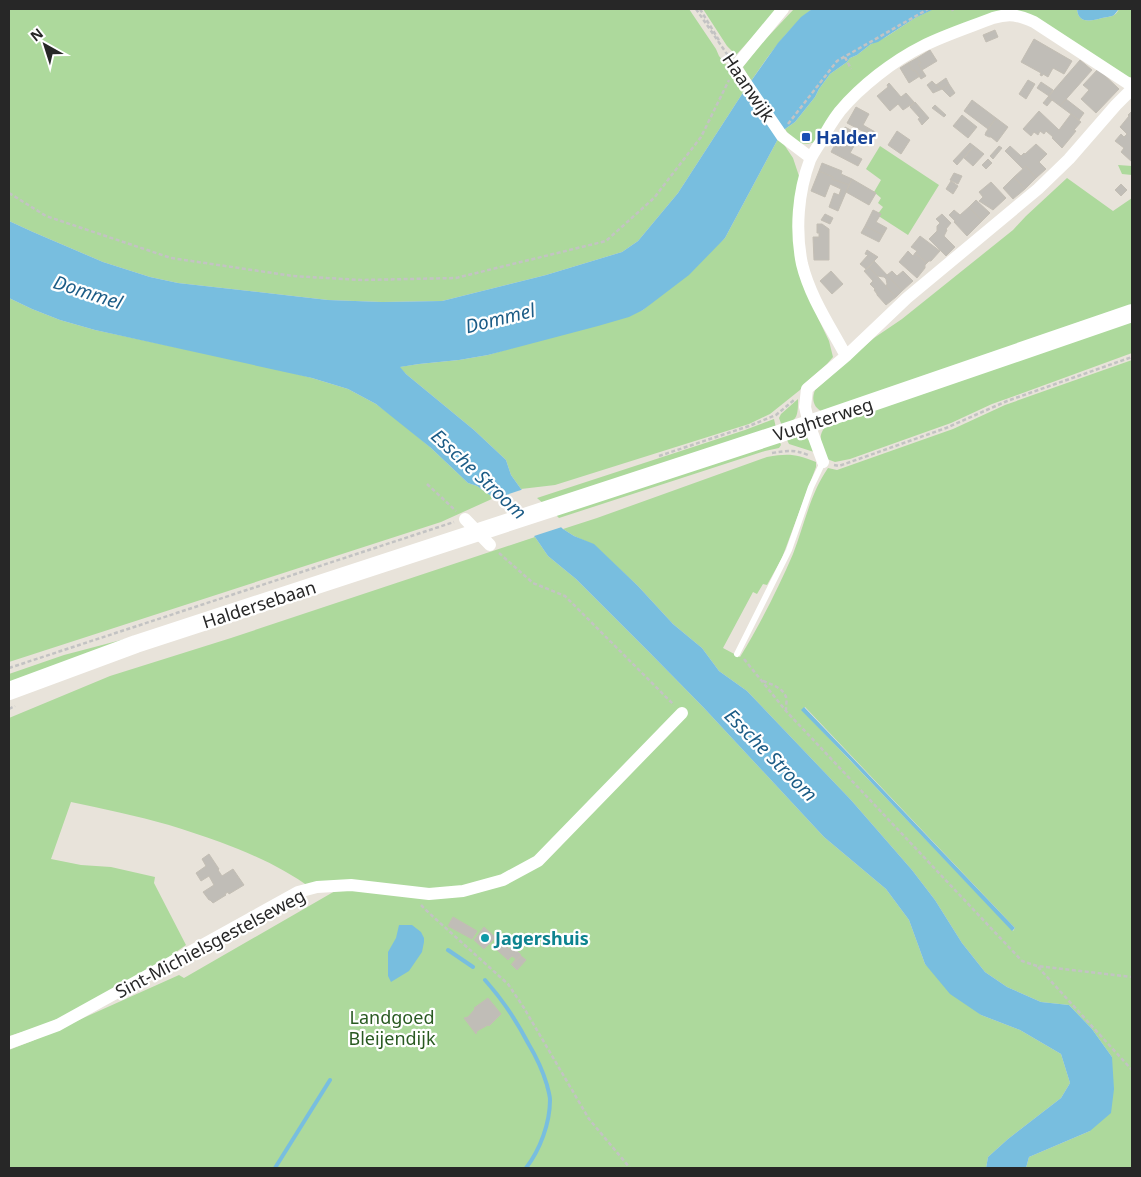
<svg xmlns="http://www.w3.org/2000/svg" width="1141" height="1177" font-family="'Noto Sans',sans-serif">
<rect width="100%" height="100%" fill="#e8e3da"/>
<path fill="#add99c" fill-rule="evenodd" d="M9,9H689L716,49L719,56L729,68L744,91L678,193L638,241L622,252L546,275L442,301L382,302L328,300L178,283L150,277L103,262L33,232L9,221Z
M703,9H778L736,55L727,46Z
M794,9H812C787,29 769,55 751,81L744,69L743,67L760,45Z
M933,9H1077C1078,24 1091,21 1102,18C1105,17 1111,17 1114,15C1116,14 1118,11 1119,9H1132V77H1127L1021,14L911,48L815,142C802,147 792,141 785,129L795,122L815,97L819,89L830,74L847,62L850,58L857,55L871,44L886,37L915,18Z
M779,137L793,158L800,179L794,232L818,318L829,341L833,357L827,364L804,384L800,390L770,414L749,424L555,485L521,489L511,475L506,460L474,430L406,374L399,367L419,364L459,360L488,355L643,310L725,238Z
M880,146L939,185L908,235L877,215L883,207L878,203L881,198L874,192L881,180L866,169Z
M1118,165L1132,166V175L1122,174Z
M1067,178L1113,211L1132,198V307L823,412C814,408 811,400 815,390L874,338L902,319L1013,230L1026,216Z
M9,298L32,309L60,320L95,330L274,368L312,378L348,389L376,404L399,421L431,448L468,483L477,486L494,498L441,522L9,662Z
M1132,318V353L1020,394L992,404L951,423L850,459L835,462L827,459C823,447 816,438 825,427Z
M1132,360V1168H1026L1029,1157L1090,1131L1112,1057L1092,1029L1069,1005L1041,1002L1007,987L985,972L962,943L935,900L912,870L851,800L747,691L719,671L702,648L673,624L638,586L594,545L574,536L563,529L597,518L767,457C789,453 796,454 816,462V467L782,558L767,585L763,584L757,594L753,592L723,648L740,657C760,624 778,589 793,554C804,526 810,494 828,468L837,470L953,429L1005,405ZM805,707L1015,928L1013,931L802,710Z
M798,399C798,415 798,421 782,426L779,418L781,414Z
M774,419L776,428L544,504L537,498L745,430Z
M801,435C810,437 811,444 814,452L789,444L787,440Z
M780,442L781,445L779,448L765,451L559,518L555,514Z
M535,537L548,556L576,579L651,654L704,708L824,837L886,889L909,920L925,964L981,1015L1020,1030L1061,1054L1070,1083L1061,1098L1008,1139L988,1157L986,1168H9V1050L32,1041L179,975L184,978L342,887L312,889C284,868 252,854 220,842C203,836 186,830 169,825C137,816 104,809 71,802L51,859L81,865L111,867L155,877L154,883L186,945L129,985L103,1000L36,1028L9,1036V718L110,676L231,638Z
M144,634L9,683V674L64,655Z"/>
<path fill="#78bedf" d="M812,9H934L915,18L878,42L871,44L857,55L850,58L847,62L830,74L819,89L815,97L795,122L785,129L779,137L725,238L689,275L643,310L629,317L598,326L488,355L459,360L419,364L400,367L406,374L474,430L506,460L511,475L521,489L563,529L574,536L594,544L638,586L673,624L702,648L719,671L747,691L851,800L912,870L935,900L962,943L985,972L1007,987L1041,1002L1069,1005L1092,1029L1112,1057L1114,1089L1111,1113L1090,1131L1029,1157L1026,1168H986L988,1157L1008,1139L1061,1098L1070,1083L1061,1054L1020,1030L981,1015L950,994L925,964L909,920L886,889L824,837L704,708L651,654L576,579L548,556L535,537L494,498L477,486L468,483L431,448L376,404L348,389L312,378L95,330L60,320L32,309L9,298V221L33,232L103,262L150,277L178,283L328,300L382,302L442,301L546,275L622,252L638,241L678,193L744,91L778,43L801,17Z
M1077,9H1119C1118,10 1115,14 1114,15C1111,17 1105,17 1102,18C1091,21 1078,24 1077,9Z
M804,707L1015,928L1012,931L851,761L801,710Z
M399,925H412L421,932L424,938V942L422,952L409,971L391,982L388,976V952L396,938Z"/>
<path fill="#e8e3da" d="M524,489L565,526L531,537L491,500Z"/>
<g fill="none" stroke-linecap="round" stroke-linejoin="round">
<path stroke="#78bedf" stroke-width="4" d="M448,950L473,967
M485,980C502,999 516,1020 528,1043C537,1058 542,1068 547,1085C548,1090 550,1095 550,1100C550,1123 540,1150 526,1168
M275,1168L330,1080"/>
</g>
<path fill="#c0bdb7" stroke="#c3beb4" d="M995,30L998,37L986,42L983,35Z
M1034,39L1072,61L1064,74L1053,68L1048,77L1043,74L1042,76L1040,75L1041,73L1021,62Z
M930,50L937,61L922,70L918,64L921,63L917,58Z
M917,58L921,63L918,64L926,76L921,79L915,70L913,71L908,63Z
M1080,60L1092,70L1060,106L1048,97Z
M908,63L913,71L915,70L920,76L909,83L900,68Z
M1098,69L1119,89L1096,113L1081,99L1089,90L1083,85Z
M946,78L949,84L942,89L936,85Z
M1028,80L1035,84L1026,99L1019,94Z
M932,81L935,84L942,89L933,93L927,85Z
M1041,82L1053,90L1049,96L1037,88Z
M889,83L901,97L906,93L914,102L910,106L908,105L909,106L903,110L898,104L890,111L877,96L888,87L887,85Z
M949,84L955,93L950,97L942,89Z
M1048,97L1052,100L1047,106L1043,103Z
M1066,99L1084,113L1079,120L1060,106Z
M972,100L996,118L988,129L964,111Z
M915,102L929,118L922,125L918,119L920,118L910,107Z
M935,105L946,115L944,117L932,108Z
M856,107L869,114L863,125L877,133L874,139L868,134L847,123Z
M1039,111L1059,130L1071,114L1081,122L1074,130L1076,131L1062,148L1052,138L1053,137L1046,131L1044,134L1040,131L1038,135L1034,132L1031,136L1023,129Z
M1132,111L1131,143L1132,162L1121,152L1124,148L1115,141L1121,134L1124,137L1127,134L1120,127L1129,116L1128,115Z
M962,115L977,127L968,138L953,126Z
M996,118L1008,127L997,142L991,137H989L985,135L986,132Z
M845,127L860,135L854,146L839,137Z
M897,131L910,140L901,154L888,145Z
M867,135L874,139L870,145L864,141Z
M839,137L854,146L850,153L862,159L858,166L831,152Z
M970,143L974,146L957,165L953,161Z
M1036,144L1047,154L1039,162L1046,169L1036,178L1026,166L1023,169L1005,151L1010,146L1021,156L1024,153L1025,154Z
M974,146L984,154L973,166L964,158Z
M999,146L1002,148L993,159L990,156Z
M988,159L992,163L986,169L982,165Z
M822,163L842,171L841,174L852,179L849,185L832,179L833,177L819,171Z
M1026,166L1036,178L1025,189L1014,177Z
M819,171L833,177L832,179L849,185L838,211L829,207L834,193L839,195L841,189L830,184L825,197L811,191Z
M954,173L962,176L958,184L950,180Z
M1014,177L1025,189L1013,199L1003,188Z
M852,179L876,193L869,205L846,192Z
M951,181L958,186L953,194L946,189Z
M991,182L1006,198L993,210L979,201L983,197L979,192Z
M1121,184L1127,190L1121,196L1115,190Z
M976,200L990,213L982,221L969,207Z
M969,207L982,221L967,236L954,222L955,221L949,215L954,210L960,215Z
M873,210L881,214L876,222L887,228L883,235L865,226Z
M825,214L833,218L830,224L821,220Z
M942,214L951,223L946,229L947,230L944,236L955,247L946,256L929,239L937,231V226L940,223L936,219Z
M817,224H822L829,229V260H814L813,237H819V233H817Z
M865,226L883,235L879,242L861,233Z
M920,236L940,251L931,261H929L927,263L915,253L917,251L911,247Z
M867,250L878,257L866,269L860,264L868,255L865,254Z
M908,251L913,256L915,253L927,263L925,265V268L917,278L899,262Z
M874,261L902,291L896,297L886,286L887,284L886,279L884,277L877,276L869,267Z
M869,267L896,297L886,305L877,295V294L874,290L875,289L870,284L873,281L864,271Z
M831,271L843,284L832,294L820,281Z
M892,271L897,276L903,271L913,281L902,291L887,275Z
M209,854L219,869L218,870L222,876L233,869L244,885L229,894L228,892L225,894L226,895L213,903L210,900H209L203,892L214,885L209,876L201,881L196,873L206,866L202,859Z
M453,917L477,931L472,939L448,926Z
M484,927L496,938H495L484,949L474,940Z
M503,942L509,949L512,946L521,955L511,965L516,959L512,956L508,960L496,949Z
M521,956L526,960L517,970L512,965Z
M488,998L501,1014L489,1026L488,1025L477,1031L476,1034L464,1018L468,1017L475,1009L474,1008Z"/>
<g fill="none" stroke-linecap="round" stroke-linejoin="round">
<path stroke="#c3c3c3" stroke-width="2.5" stroke-dasharray="4 2.5" stroke-linecap="butt" d="M696,9L729,57
M700,9L720,42
M952,9L953,11
M845,57L851,69
M788,124L837,61L928,9
M9,193L46,216L171,258L293,276L361,280L456,278L606,241L654,198L701,137L729,80
M772,453C786,451 794,449 808,455
M659,456L749,426L776,415L794,400
M834,465L839,466L946,428L1007,401L1132,357
M427,484L456,511
M499,553L533,583L565,596L674,705
M744,659L786,711L1022,961L1037,966L1132,977
M9,668L454,522
M763,681C771,684 783,688 786,697C787,701 786,706 786,710
M9,709L15,706
M421,905L429,913L508,984L524,1008L589,1119L630,1168
M1038,967L1132,1070"/>
<path stroke="#fff" stroke-width="6" d="M737,654L789,550L811,487L823,462"/>
<path stroke="#fff" stroke-width="12" d="M783,9L735,67L782,136L811,158
M846,356C830,326 810,297 802,264C795,230 798,192 810,160C813,153 818,146 822,140C827,130 833,120 840,111C861,86 893,61 923,46C945,35 970,27 993,18C1010,13 1018,15 1034,22L1132,86
M823,462L809,424L805,407L807,389L846,356L907,298L1038,189L1069,159L1116,105L1132,89
M465,519L490,545
M9,1043L58,1025L298,892L317,887L351,885L429,894L463,891L503,880L538,861L682,713"/>
<path stroke="#fff" stroke-width="18" d="M9,691L136,644L809,424L1132,313"/>
</g>
<rect fill="#1a4fb4" stroke="#fff" stroke-width="2" x="801" y="132" width="10" height="10" rx="2.5"/>
<circle fill="#0f9aa8" stroke="#fff" stroke-width="2" cx="485" cy="938" r="5"/>
<g text-anchor="middle" dominant-baseline="central" stroke-width="4.5" stroke-linejoin="round" paint-order="stroke">
<g font-size="18" fill="#272727" stroke="#fff">
<text transform="translate(749 87) rotate(56)">Haanwijk</text>
<text transform="translate(823 419) rotate(-18)">Vughterweg</text>
<text transform="translate(259 604) rotate(-18)">Haldersebaan</text>
<text transform="translate(210 943) rotate(-28)">Sint-Michielsgestelseweg</text>
</g>
<g font-size="18" font-weight="bold" fill="#164399" stroke="#fff" text-anchor="start">
<text x="816" y="137">Halder</text>
</g>
<g font-size="18" font-weight="bold" fill="#0d838f" stroke="#fff" text-anchor="start">
<text x="495" y="938">Jagershuis</text>
</g>
<g font-size="18" fill="#295a21" stroke="#fff">
<text x="392" y="1017">Landgoed<tspan x="392" dy="21">Bleijendijk</tspan></text>
</g>
<g font-size="19" font-style="italic" fill="#1c5c86" stroke="#fff">
<text transform="translate(88 292) rotate(18)">Dommel</text>
<text transform="translate(500 318) rotate(-14)">Dommel</text>
<text transform="translate(479 474) rotate(43)">Essche Stroom</text>
<text transform="translate(771 755) rotate(45)">Essche Stroom</text>
</g>
</g>
<rect width="1141" height="1177" fill="none" stroke="#272727" stroke-width="20"/>
<g transform="translate(45 45) rotate(321)" stroke="#ffffff" stroke-width="4" paint-order="stroke">
<path d="M0-4L9 19L0 12L-9 19Z" fill="#272727"/>
<text y="-8" font-size="14" font-weight="bold" text-anchor="middle" fill="#272727">N</text>
</g>
</svg>
